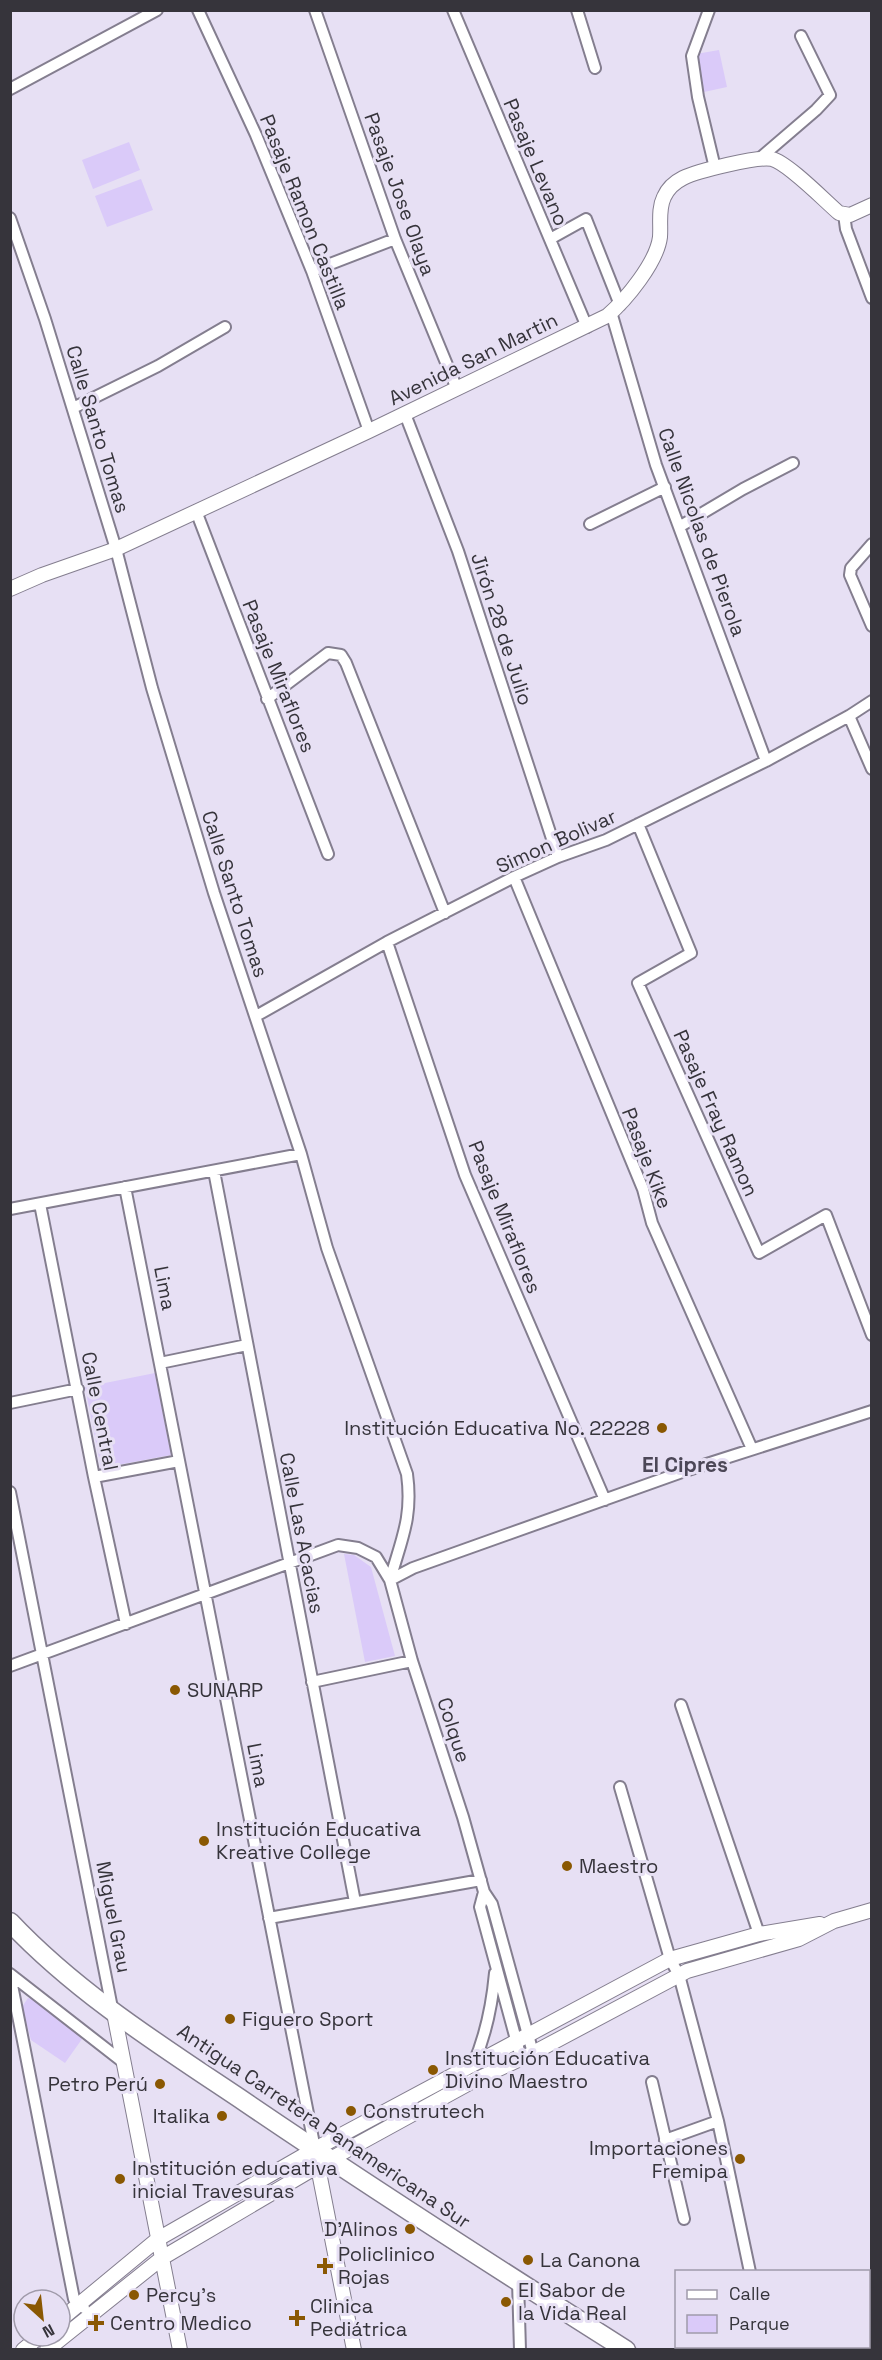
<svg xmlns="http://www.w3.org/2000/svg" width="882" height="2360" font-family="'Space Grotesk',sans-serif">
<rect width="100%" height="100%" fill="#e7e0f4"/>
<path fill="#dacaf9" d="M719,50L727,87L704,92L696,54Z
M129,142L140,170L93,189L82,160Z
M141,179L153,210L107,227L95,196Z
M155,1373L171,1455L101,1468L85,1387Z
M344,1554L354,1555L371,1567L395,1656L365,1662Z
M28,1998L41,2001L82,2039L65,2063L31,2040L22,2007Z"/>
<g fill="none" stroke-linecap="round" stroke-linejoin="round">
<g stroke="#847e8f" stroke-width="14">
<path id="street" d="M198,10L256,135L312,271L369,431
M315,10L395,239L457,389
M453,10L587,327
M577,10L595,68
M709,10L692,56L698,97L715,168
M10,89L157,10
M759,159L816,110L830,95L801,36
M844,214L846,229L872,298
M10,218L45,319L116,549L152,688L214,893L301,1154L327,1248L407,1474C413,1518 401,1540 390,1580
M550,239L586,219L620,305
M312,271L395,239
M611,312L656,465L766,761
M73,408L158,366L225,327
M405,414L458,551L558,857
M196,511L328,854
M590,524L665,487
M679,527L743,489L793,463
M872,544L851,568L850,575L872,626
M267,699L328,653L341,655L346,663L445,913
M849,716L872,769
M638,824L691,953L638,983L759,1253L826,1215L872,1335
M514,877L643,1189L652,1223L752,1449
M387,942L465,1175L605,1500
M256,1016L387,942L514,877L558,857L606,840L766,761L849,716L872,701
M214,1171L355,1902
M125,1187L315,2149
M40,1204L94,1477L126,1624
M10,1209L301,1154
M160,1363L247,1345
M10,1403L78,1389
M94,1477L179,1461
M10,1492L113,2013
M390,1580L413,1568L685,1471L872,1411
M10,1666L338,1545L358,1548L376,1557L390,1580L412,1661L463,1817L484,1892L492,1904L533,2053
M312,1682L412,1661
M681,1705L759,1934
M620,1787L670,1959L679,1975L718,2121L750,2272
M484,1892L480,1907L521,2058
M269,1918L481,1880
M10,1974L123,2062
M10,1975L74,2299L84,2308
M473,2065C486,2035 492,2006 495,1973
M652,2082L684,2219
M665,2140L718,2121
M518,2281L520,2350
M766,2346L767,2350"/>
</g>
<g stroke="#847e8f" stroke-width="16">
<path id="secondary" d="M10,589L42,575L116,549L369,431L607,316C626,300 657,262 660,237C661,224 658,209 664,197C668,188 675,182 683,178C697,171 758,156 772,159C788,163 825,201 839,213L850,215L872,205
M114,2013L180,2350
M316,2157L354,2350
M60,2320L158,2239L315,2149L670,1959L759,1934L820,1924
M23,2350L40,2336
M47,2350L162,2258L318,2166L473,2081L533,2053L687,1971L799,1939L834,1921L872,1910"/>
</g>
<g stroke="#847e8f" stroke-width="21">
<path id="highway" d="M10,1922C78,1994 163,2047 245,2102C370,2187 498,2269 626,2350"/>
</g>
<use href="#street" stroke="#fff" stroke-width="10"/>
<use href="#secondary" stroke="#fff" stroke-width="14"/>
<use href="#highway" stroke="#fff" stroke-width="18"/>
</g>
<g fill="#8a5802" stroke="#e7e0f4" stroke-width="2">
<circle cx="662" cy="1428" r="6"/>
<circle cx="175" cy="1690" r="6"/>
<circle cx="204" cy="1841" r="6"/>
<circle cx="567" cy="1866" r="6"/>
<circle cx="230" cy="2019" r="6"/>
<circle cx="433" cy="2070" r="6"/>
<circle cx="160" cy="2084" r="6"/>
<circle cx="351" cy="2111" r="6"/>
<circle cx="222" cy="2116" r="6"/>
<circle cx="740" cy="2159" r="6"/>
<circle cx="120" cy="2179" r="6"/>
<circle cx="410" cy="2229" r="6"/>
<circle cx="528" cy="2260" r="6"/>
<path d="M322 2257h6v6h6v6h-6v6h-6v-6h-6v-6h6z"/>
<circle cx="134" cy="2295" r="6"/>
<circle cx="506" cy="2302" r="6"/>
<path d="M294 2309h6v6h6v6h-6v6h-6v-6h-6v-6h6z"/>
<path d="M93 2314h6v6h6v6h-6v6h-6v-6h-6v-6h6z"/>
</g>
<g text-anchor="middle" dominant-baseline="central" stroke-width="6" stroke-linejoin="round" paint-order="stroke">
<g font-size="20" fill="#36343b" stroke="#e7e0f4">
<text transform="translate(536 162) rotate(67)">Pasaje Levano</text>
<text transform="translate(400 194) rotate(70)">Pasaje Jose Olaya</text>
<text transform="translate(305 212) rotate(68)">Pasaje Ramon Castilla</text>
<text transform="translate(473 359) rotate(-26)">Avenida San Martin</text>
<text transform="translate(98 429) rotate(73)">Calle Santo Tomas</text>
<text transform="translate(702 532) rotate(70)">Calle Nicolas de Pierola</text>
<text transform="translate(502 629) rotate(72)">Jirón 28 de Julio</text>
<text transform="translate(279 676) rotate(68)">Pasaje Miraflores</text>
<text transform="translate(556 841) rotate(-24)">Simon Bolivar</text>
<text transform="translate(235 894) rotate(72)">Calle Santo Tomas</text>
<text transform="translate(716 1113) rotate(66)">Pasaje Fray Ramon</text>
<text transform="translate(647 1158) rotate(69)">Pasaje Kike</text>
<text transform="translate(505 1217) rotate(68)">Pasaje Miraflores</text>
<text transform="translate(165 1288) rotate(79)">Lima</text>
<text transform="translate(100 1411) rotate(79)">Calle Central</text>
<text transform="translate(302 1533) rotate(79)">Calle Las Acacias</text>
<text transform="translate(454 1730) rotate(72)">Colque</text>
<text transform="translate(258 1765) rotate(79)">Lima</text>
<text transform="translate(114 1917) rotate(79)">Miguel Grau</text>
<text transform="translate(324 2126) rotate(34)">Antigua Carretera Panamericana Sur</text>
</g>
<g font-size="20" fill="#36343b" stroke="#e7e0f4" text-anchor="start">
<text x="650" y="1428" text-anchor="end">Institución Educativa No. 22228</text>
<text x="187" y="1690">SUNARP</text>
<text x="216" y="1829">Institución Educativa<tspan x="216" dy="23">Kreative College</tspan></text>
<text x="579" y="1866">Maestro</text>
<text x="242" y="2019">Figuero Sport</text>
<text x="445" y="2058">Institución Educativa<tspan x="445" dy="23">Divino Maestro</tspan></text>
<text x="148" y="2084" text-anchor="end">Petro Perú</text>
<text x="363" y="2111">Construtech</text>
<text x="210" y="2116" text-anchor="end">Italika</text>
<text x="728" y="2148" text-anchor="end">Importaciones<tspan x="728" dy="23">Fremipa</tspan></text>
<text x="132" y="2168">Institución educativa<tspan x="132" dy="23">inicial Travesuras</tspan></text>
<text x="398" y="2229" text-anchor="end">D'Alinos</text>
<text x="338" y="2254">Policlinico<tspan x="338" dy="23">Rojas</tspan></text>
<text x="540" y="2260">La Canona</text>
<text x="518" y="2290">El Sabor de<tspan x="518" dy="23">la Vida Real</tspan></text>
<text x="146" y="2295">Percy's</text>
<text x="310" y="2306">Clinica<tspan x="310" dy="23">Pediátrica</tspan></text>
<text x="110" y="2323">Centro Medico</text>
</g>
<g font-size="21" font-weight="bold" fill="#4c4757" stroke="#e7e0f4">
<text x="685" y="1464">El Cipres</text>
</g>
</g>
<rect width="882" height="2360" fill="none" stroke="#36343b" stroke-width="24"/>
<rect x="675" y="2270" width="195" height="78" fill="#e7e0f4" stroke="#a09baa" stroke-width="1.5"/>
<rect x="687" y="2290" width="30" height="9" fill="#ffffff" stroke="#a09baa" stroke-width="1.5"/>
<text x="729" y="2300" font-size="18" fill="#36343b">Calle</text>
<rect x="687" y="2315" width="30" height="18" fill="#dacaf9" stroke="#a09baa" stroke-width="1.5"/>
<text x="729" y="2330" font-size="18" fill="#36343b">Parque</text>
<g transform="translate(42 2318) rotate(153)"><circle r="28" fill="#e7e0f4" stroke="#a09baa" stroke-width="1.5"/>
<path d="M0-4.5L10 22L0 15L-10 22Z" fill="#8a5802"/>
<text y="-9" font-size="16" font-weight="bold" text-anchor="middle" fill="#36343b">N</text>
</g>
</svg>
